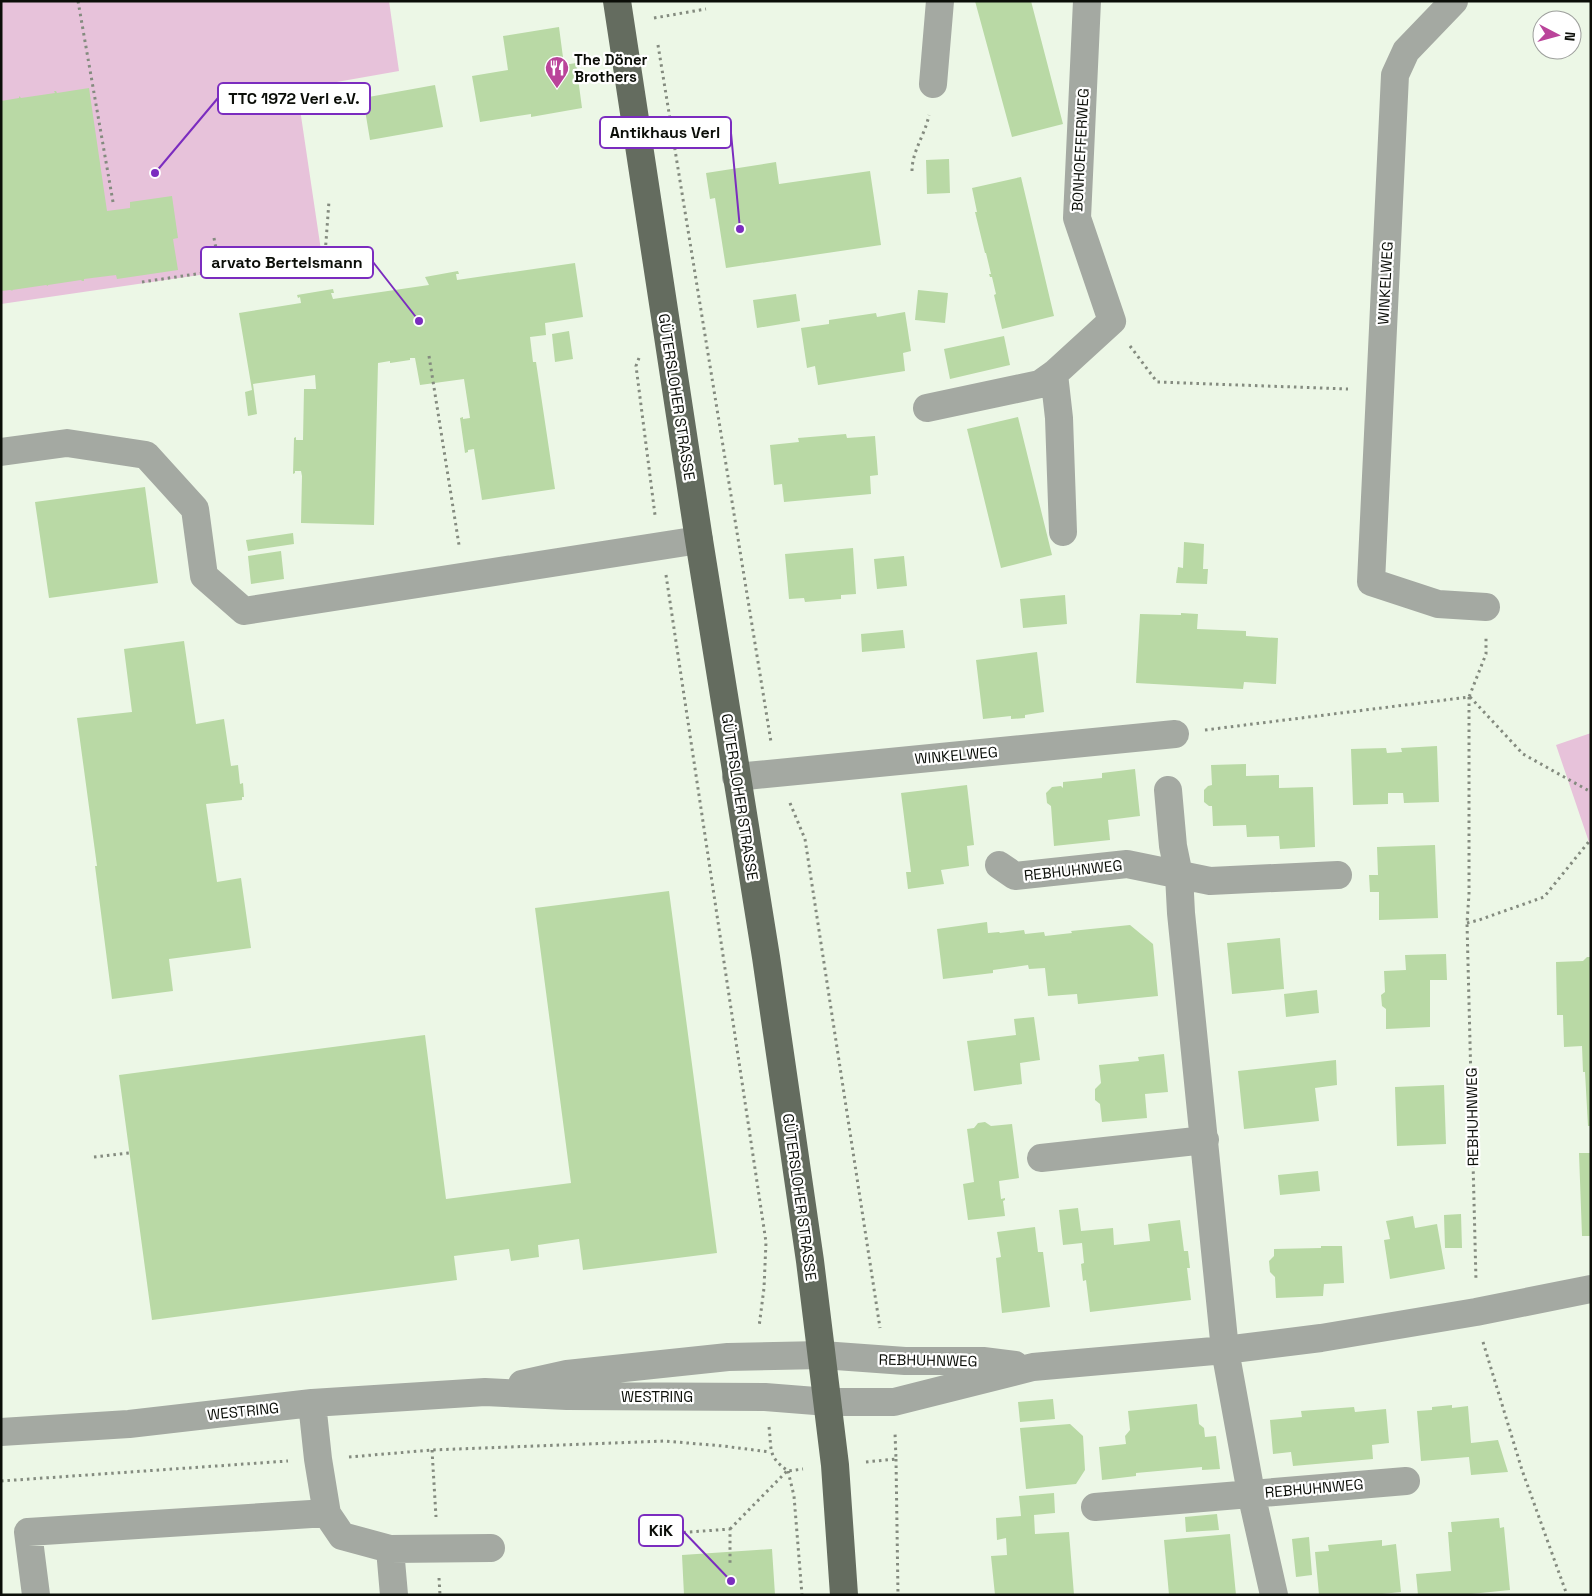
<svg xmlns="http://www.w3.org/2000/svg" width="1592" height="1596" font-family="'Space Grotesk',sans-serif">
<rect width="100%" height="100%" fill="#ecf7e6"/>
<path fill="#e7c2da" d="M1,1H389L399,71L297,89L322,257L1,304Z
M1591,733V848L1556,745Z"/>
<path fill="#b9d9a5" d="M975,1H1031L1063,124L1012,137Z
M559,27L564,65L576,63L582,108L531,117V114L480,122L472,76L508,70L503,36Z
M435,85L443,127L370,140L363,98Z
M89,88L107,211L130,208V202L172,196L178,238L173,239L178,270L117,279L116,275L84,279V281H82L81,280L48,285V286L46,285L12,290L13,291L10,290L1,291V101L19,98V96L21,98L55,93L54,91H56L57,93Z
M949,159L950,193L927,194L926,160Z
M776,162L779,184L870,171L881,245L726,268L715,198L710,199L706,173Z
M1021,177L1054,316L1002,329L994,295L996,294L992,277H990L989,274H991L986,253H985L975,212H977L972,188Z
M575,263L583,317L545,323L546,335L530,337L533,362H536L555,489L482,500L474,449L468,450V452L465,453L460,418L463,417V419L470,418L464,379L420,385L415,358H410V360L390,363V361L378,363L374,525L301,523L302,476L301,471H295V473L293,474L294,438L296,437V440H303L304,389H316L315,375L253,384L257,414L248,416L245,392L252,390L239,313L301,303L300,297L298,298L297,295L333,289L334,293H331L333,299L429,285L425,277L458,271L459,274H456L457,280Z
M918,290L948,293L945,323L915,320Z
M796,294L800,321L757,328L753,300Z
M905,312L911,351L903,353L905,371L818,385L815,366L807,368L801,328L829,324V320L876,313L877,317Z
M569,331L573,359L555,362L552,334Z
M1004,336L1010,365L950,379L944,349Z
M1018,417L1052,555L1001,568L967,429Z
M846,434L847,438L875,436L878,475L870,476L871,494L784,502L782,484L774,485L770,445L799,442L798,438Z
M145,487L158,583L49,598L35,502Z
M293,533L294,544L248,551L246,540Z
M1184,542L1204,544L1203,569H1208L1207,584L1176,583L1178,567L1183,568Z
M853,548L856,594L841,595V599L805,602L804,598L789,599L785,554Z
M281,551L284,579L251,584L248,556Z
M904,556L907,586L877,589L874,559Z
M1065,595L1067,624L1023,628L1020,599Z
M1181,613L1198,614L1197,629L1246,631V636L1278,638L1276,684L1244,682L1243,689L1136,683L1140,614L1181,615Z
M903,630L905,648L862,652L861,634Z
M184,641L196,724L224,719L231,766L238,765L240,784L243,783L244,797H242V800L206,804L217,882L241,878L251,948L169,959L173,991L112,999L95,866H97L77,718L132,712L124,649Z
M1037,652L1044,712L1025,715V718L1011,719V716L983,719L976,660Z
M1437,746L1439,802L1404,803L1403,793H1388V804L1353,805L1351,749L1386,748L1387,753L1402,752L1401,748Z
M1246,764V776L1279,775V788L1313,787L1315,847L1280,849L1279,836L1247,837L1246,825L1213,826L1212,806H1209L1204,802V790L1208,786L1212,785L1211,765Z
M1135,769L1140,816L1108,820L1110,840L1054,846L1051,806L1047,803L1046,793L1052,787L1061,786L1063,788V782L1102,778V773Z
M967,785L974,845L967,846L969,866L941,870L944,884L908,889L906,872H911L901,793Z
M1435,845L1438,918L1379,920V892H1370L1369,875H1378L1377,847Z
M669,891L717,1253L583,1270L579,1239L538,1245L539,1257L511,1261L509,1249L454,1256L457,1280L152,1320L119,1075L425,1035L446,1199L571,1183L535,908Z
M987,922L988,933L999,932L1000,933L1024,930L1025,934L1044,932L1045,936L1072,933L1071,931L1130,925L1153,944L1158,996L1078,1004L1077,994L1048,996L1045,968L1029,969L1028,965L993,970V973L943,979L937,929Z
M1280,938L1284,989L1232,994L1227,943Z
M1446,954L1447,980H1430V1027L1386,1029V1009L1382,1006L1381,995L1385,992L1384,971L1406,970L1405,955Z
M1587,957H1591V1126H1588L1585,1072H1583L1582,1046L1564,1047L1563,1015H1557L1556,962L1583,961Z
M1317,990L1319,1013L1286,1017L1284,994Z
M1034,1017L1040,1060L1020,1063L1022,1084L974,1091L967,1041L1016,1035L1014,1019Z
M1164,1054L1168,1092L1145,1094L1147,1118L1102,1122L1100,1104L1095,1100V1089L1101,1083L1099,1065L1139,1061L1138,1057Z
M1336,1060L1337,1085L1315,1088L1319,1121L1244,1129L1238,1071Z
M1444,1085L1446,1144L1397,1146L1395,1087Z
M985,1122L991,1126L1012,1124L1019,1178L999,1181L1001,1199L1005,1198V1200L1003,1201L1005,1216L968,1220L963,1184L974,1182L967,1129L974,1128L978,1123Z
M1579,1153H1591V1236H1582Z
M1318,1171L1320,1191L1280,1195L1278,1175Z
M1078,1208L1081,1231L1113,1228L1114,1245L1150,1241L1148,1224L1180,1220L1184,1251H1188L1190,1268H1187L1191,1300L1090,1312L1086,1280L1083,1281L1081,1264L1084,1263L1082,1243L1063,1245L1059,1210Z
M1461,1214L1462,1248H1445L1444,1215Z
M1413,1216L1415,1228L1437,1224L1445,1269L1390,1279L1384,1240L1390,1239L1386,1221Z
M1035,1227L1038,1252H1043L1050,1307L1002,1313L996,1258L1001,1257L997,1232Z
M1321,1246H1342L1344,1283L1324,1284L1323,1296L1276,1298L1275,1277L1270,1272L1269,1261L1274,1256V1249L1321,1248Z
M1053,1399L1055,1419L1020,1422L1018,1402Z
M1197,1404L1199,1424L1204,1428L1205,1437L1216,1436L1220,1469L1202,1470V1467L1136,1473V1476L1102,1480L1099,1447L1126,1444L1125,1436L1130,1430L1128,1411Z
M1452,1405V1408L1468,1406L1471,1443L1498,1440L1508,1472L1471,1475L1469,1457L1421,1461L1417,1411L1432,1410V1407Z
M1354,1407L1355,1412L1386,1409L1389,1443L1372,1445L1373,1459L1293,1466L1291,1452L1273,1454L1270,1420L1302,1417L1301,1411Z
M1070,1424L1083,1436L1085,1470L1076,1484L1026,1489L1020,1428Z
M1054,1493L1055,1513L1034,1515L1035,1534L1069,1532L1074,1595H995L991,1556L1007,1555L1006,1538L997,1540L996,1518L1021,1516L1019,1496Z
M1217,1514L1219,1530L1186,1532L1185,1517Z
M1499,1518L1500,1528L1504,1527L1510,1590L1461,1595H1418L1416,1574L1451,1571L1448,1532H1452L1451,1522Z
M1230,1534L1236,1595H1169L1164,1540Z
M1309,1537L1312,1575L1296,1577L1292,1539Z
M1382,1540V1546L1396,1544L1401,1592L1372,1595H1319L1315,1552L1329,1551L1328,1545Z
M772,1549L775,1595H684L682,1555Z"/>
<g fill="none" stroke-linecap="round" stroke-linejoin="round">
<path stroke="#848b7f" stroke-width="3" stroke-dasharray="2.5 4" stroke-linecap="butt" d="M78,1L113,202
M654,18L706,9
M658,45L771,742
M912,171C912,151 925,135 929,115
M214,238L220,270
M142,282L325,255L329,201
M1130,346L1157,382L1348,389
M429,356L459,545
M639,358L636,366L655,515
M666,575L766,1242L764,1288L759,1327
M1469,697V894L1467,923L1476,1281
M1470,697L1523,754L1591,792
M1205,730L1469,697L1486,654V637
M790,803L805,839L880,1328
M1467,923L1479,920L1544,897L1591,839
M94,1157L129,1153
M1483,1342L1522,1470L1567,1595
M769,1427C772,1450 767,1456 788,1471L803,1469
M432,1450L436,1517
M349,1457L432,1450L664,1441L723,1446L770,1452
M896,1459L898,1595
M866,1462L896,1459L895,1433
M788,1471L794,1496L802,1595
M1,1481L288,1461
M730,1529L787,1471
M651,1535L730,1529V1564
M439,1578L440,1595"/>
<path stroke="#a4a9a2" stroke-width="28" d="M1454,1L1406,51L1395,75L1371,582L1438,604L1486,607
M933,84L940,1
M1054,374L1059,418L1063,532
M927,408L1040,384L1054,374L1112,321L1077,218L1087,1
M1,452L67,443L146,455L195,509L204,576L244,611L699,540
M736,777L1175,734
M1168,790L1173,846L1179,875L1181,913L1225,1350L1251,1493L1274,1595
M999,865L1015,876L1127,864L1210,881L1338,875
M1041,1158L1205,1140
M522,1384L567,1374L728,1357L822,1355L905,1361H983L1015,1365
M312,1403L318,1459L327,1514L342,1536L390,1549L491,1548
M1,1432L129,1424L312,1403L485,1392L567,1396L765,1397L828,1402H894L1033,1367L1225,1350L1321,1338L1476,1312L1591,1289
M1095,1507L1406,1481
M390,1549L394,1595
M36,1595L28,1532L327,1513"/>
<path stroke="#646c5f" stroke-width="28" d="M617,1L699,540L766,957L810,1261L835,1465L844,1595"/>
</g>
<defs>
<g id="restaurant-pin" transform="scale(1.25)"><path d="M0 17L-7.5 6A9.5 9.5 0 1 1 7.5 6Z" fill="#ba449a" stroke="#fff"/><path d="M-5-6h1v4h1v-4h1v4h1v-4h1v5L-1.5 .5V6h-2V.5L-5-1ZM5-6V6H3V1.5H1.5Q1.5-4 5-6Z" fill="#fff"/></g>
</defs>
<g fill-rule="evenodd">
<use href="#restaurant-pin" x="557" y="68"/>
</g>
<g text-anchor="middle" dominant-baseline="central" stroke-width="4.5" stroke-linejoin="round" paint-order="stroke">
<g font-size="15" font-weight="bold" fill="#0b0e08" stroke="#fff" text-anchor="start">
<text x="574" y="59">The Döner<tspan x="574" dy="17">Brothers</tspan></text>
</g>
<g font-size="15" fill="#0b0e08" stroke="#fff">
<text transform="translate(1080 150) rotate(-87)">BONHOEFFERWEG</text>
<text transform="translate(1385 283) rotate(-87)">WINKELWEG</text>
<text transform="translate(677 397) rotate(81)">GÜTERSLOHER STRASSE</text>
<text transform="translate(956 755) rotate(-5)">WINKELWEG</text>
<text transform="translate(740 797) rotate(81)">GÜTERSLOHER STRASSE</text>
<text transform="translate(1073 870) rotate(-6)">REBHUHNWEG</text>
<text transform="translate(1472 1117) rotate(-91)">REBHUHNWEG</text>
<text transform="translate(800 1197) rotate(82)">GÜTERSLOHER STRASSE</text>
<text transform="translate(928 1360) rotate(1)">REBHUHNWEG</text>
<text x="657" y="1396">WESTRING</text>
<text transform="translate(243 1411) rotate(-6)">WESTRING</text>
<text transform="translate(1314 1488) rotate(-5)">REBHUHNWEG</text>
</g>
</g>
<path fill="none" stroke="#7b2cbf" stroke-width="2" d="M155 173L218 98M740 229L731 133M419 321L373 262M731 1581L683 1531"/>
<g fill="#7b2cbf" stroke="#fff" stroke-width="2">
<circle cx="155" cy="173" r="5"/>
<circle cx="740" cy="229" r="5"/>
<circle cx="419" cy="321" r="5"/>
<circle cx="731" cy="1581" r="5"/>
</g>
<g fill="#fff" stroke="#7b2cbf" stroke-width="2">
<rect x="218" y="83" width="152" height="31" rx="5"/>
<rect x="600" y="117" width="131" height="31" rx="5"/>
<rect x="201" y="247" width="172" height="31" rx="5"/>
<rect x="639" y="1515" width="44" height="31" rx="5"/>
</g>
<g font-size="16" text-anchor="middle" font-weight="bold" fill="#0b0e08">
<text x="294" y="104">TTC 1972 Verl e.V.</text>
<text x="665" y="138">Antikhaus Verl</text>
<text x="287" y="268">arvato Bertelsmann</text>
<text x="661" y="1536">KiK</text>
</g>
<rect width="1592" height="1596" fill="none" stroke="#0b0e08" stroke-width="5"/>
<g transform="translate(1557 35) rotate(96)"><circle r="24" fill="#ffffff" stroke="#9d9f9c"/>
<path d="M0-4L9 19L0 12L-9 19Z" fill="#ba449a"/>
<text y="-8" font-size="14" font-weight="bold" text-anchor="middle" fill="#0b0e08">N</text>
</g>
</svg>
